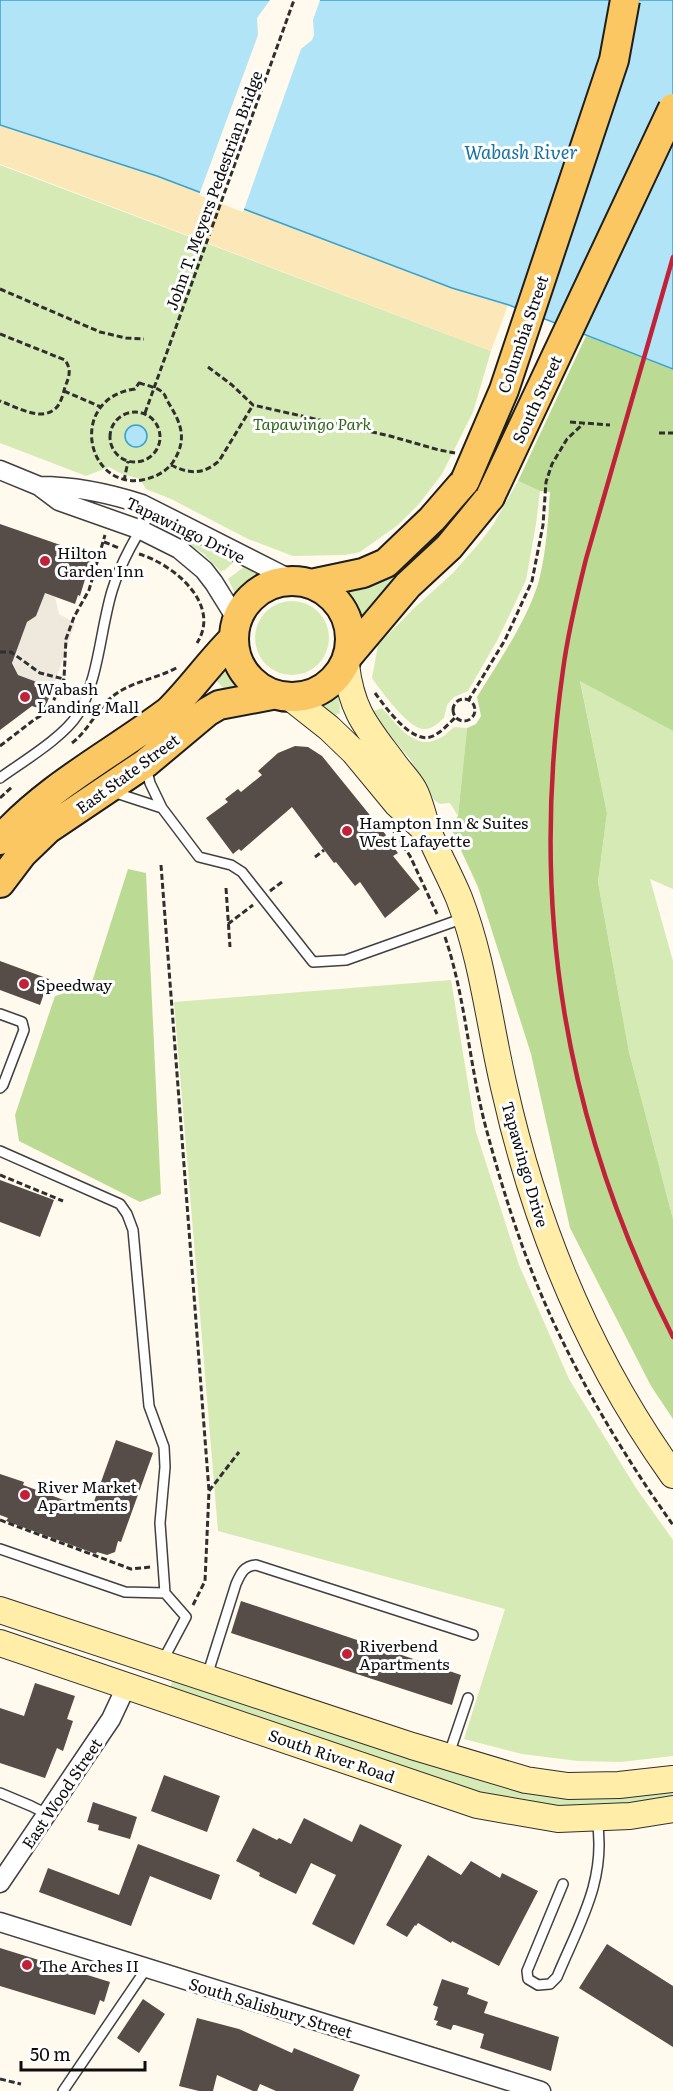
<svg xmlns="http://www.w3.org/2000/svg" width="673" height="2091" font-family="Literata,serif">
<rect width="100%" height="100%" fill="#fffaed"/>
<path fill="#d6eab6" d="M0,165L491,351L473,412L442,474L419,504L398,525L360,552L345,555L293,556L248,539L171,499L146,489L140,479L122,474L109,467L86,476L0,443Z
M518,481L540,491L536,524L526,580L498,639L468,691L454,697L447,705L444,718C438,723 432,730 423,729C408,728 381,691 372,678L378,645L412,610L453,573L481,541L493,525Z
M461,510L462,511L441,543L363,618H359L351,600L344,591L423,543Z
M184,540L233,559L235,561L224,571L223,570L221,572L204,554L183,541Z
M245,566L262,573L236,595L228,579Z
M255 638a37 37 0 1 1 74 0a37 37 0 1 1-74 0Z
M228,664L241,685L224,689L214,678Z
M580,680L673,731V889L650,879L673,961V1219L629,1052L598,882L607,813Z
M337,693L339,694L340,713L334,716L321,705L322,702Z
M382,708C396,723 414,751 438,739C444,737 449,731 454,727L467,728L458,816L450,803L440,804L434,800L410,759L371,712Z
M451,980L476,1132L519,1265L569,1379L636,1488L673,1540V1756L620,1762L578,1761L522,1754L464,1739L505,1609L218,1531L174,1002Z
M173,1679L471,1778L513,1788L673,1790V1798C660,1800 646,1804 632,1806C578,1811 525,1804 473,1790L170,1689Z"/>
<path fill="#bbdb95" d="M586,336L673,369V731L580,681L607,813L598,882L629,1052L673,1219V1419L651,1386L570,1228L531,1054L478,887L453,833L454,821L458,816L467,728L476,724L481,716L477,697C499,661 525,624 538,584C546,555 548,522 550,492L540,491L518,481Z
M128,869L146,873L161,1194L140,1202L19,1141L15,1115L55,996L91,985Z"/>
<path fill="#fce7b9" d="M0,125L157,176L452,288L508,305L491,351L0,164Z"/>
<path fill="#efe8dd" d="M43,592L55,597L59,614L75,623L53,688L18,675L11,658L22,628L29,621Z"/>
<path fill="#b1e4f7" stroke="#37a1d0" stroke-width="1.5" d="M0,0H673V369L509,305L452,288L157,176L0,125Z
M125 436a11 11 0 1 1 22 0a11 11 0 1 1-22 0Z"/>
<path fill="#fffaed" d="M270,0H320L313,20L314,35L312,40L301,49L243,212L199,195L258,35L257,18Z"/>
<path fill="#564d49" d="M0,524L92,556L80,596L78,595L75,604L45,593L36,616L27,622L12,663L18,675L53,688L44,710L32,706L0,730Z
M295,746L308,747L322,756L386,835L385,836L398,853L393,856L420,889L385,918L360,882L355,886L336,862L334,863L292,807L241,851L239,849L233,854L206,818L228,802L225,799L238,789L241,792L262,775L258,771L278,753Z
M0,961L49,979L40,1005L0,990Z
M0,1180L54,1200L40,1237L0,1222Z
M116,1440L153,1453L121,1542L118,1541L115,1552L107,1555L97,1552L96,1554L6,1521L8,1518L0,1515V1474L24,1482L23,1485L91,1510Z
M241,1601L461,1675L452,1705L231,1633Z
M35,1683L75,1696L67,1719L73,1721L63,1751L57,1748L45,1778L0,1763V1708L24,1716Z
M164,1775L220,1796L207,1832L151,1811Z
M93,1802L137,1817L130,1839L98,1830L99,1825L87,1822Z
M304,1818L352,1842L360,1824L402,1845L354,1945L312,1924L336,1875L311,1863L296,1894L259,1876L260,1873L236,1861L253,1828L277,1840L279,1838L291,1844Z
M138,1844L220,1875L211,1900L150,1876L131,1926L39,1892L48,1868L119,1895Z
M428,1855L461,1875L471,1861L500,1878L502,1873L538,1891L499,1966L452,1941L451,1943L418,1923L416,1926L415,1925L407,1937L386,1925Z
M607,1944L673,1986V2047L579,1988Z
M0,1948L110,1982L104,2002L100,2000L95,2015L0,1986Z
M442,1979L469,1988L467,1994L488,2002L484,2013L559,2037L551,2071L480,2048L484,2034L455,2025H453L451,2030L436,2025L438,2021L434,2020L438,2007L433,2005Z
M143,1999L165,2014L139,2053L117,2038Z
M197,2018L239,2029L292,2053L294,2048L360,2075L353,2091H276L260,2084L257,2091H253L217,2075L213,2091H199L179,2086Z"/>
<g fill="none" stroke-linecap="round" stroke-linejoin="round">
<g stroke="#404040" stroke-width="12">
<path id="service" d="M146,767L150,783L162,808L199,857L231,865L242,872L313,962L346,960L464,918
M0,778C22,762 64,737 78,714C99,678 100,631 112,591C121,561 137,535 153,509
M113,792L162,808
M0,1014L22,1022L24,1030L3,1085L0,1088
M0,1151L120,1204L127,1214L133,1230L149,1406L164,1447L165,1467L160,1523L165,1593L186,1617L162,1662
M0,1549L125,1592L165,1593
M207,1676L236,1584C241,1573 244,1566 256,1565L473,1635
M449,1754L468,1698
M0,1793L31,1806L47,1814
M563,1884L527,1971L528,1979L538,1985L550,1984L557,1977C579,1924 607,1880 597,1820
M63,2091L146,1969"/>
</g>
<g stroke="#404040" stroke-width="21">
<path id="minor" d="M0,470L39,486L59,501L141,530L179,549L204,570L214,583L237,620
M39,486C75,486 108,493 142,504L294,581
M0,1883L111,1719L126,1687
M0,1922L541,2091"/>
</g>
<g stroke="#2f2f2f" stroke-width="28">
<path id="secondary" d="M346,665C352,713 367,727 395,765C401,773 409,781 414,790C421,803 423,819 429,833C438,855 450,876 459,898C483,960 489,1023 504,1087C535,1226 590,1359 673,1475
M291,698L329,728L354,752L397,804L426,831
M0,1610L412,1746L526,1780L568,1786L619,1785L673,1779
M0,1643L477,1805L558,1819L630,1816L673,1809"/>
</g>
<g stroke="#1e1e1e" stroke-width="32">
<path id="primary" d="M234 639a58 58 0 1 1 116 0a58 58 0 1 1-116 0Z
M311,584L363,573L386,563L432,519L465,481
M349,655L408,585L449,547L490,497
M0,840C48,786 112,754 169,711C192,688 210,662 233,639
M0,883L22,854L48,829L146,763L207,712L219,705L272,695"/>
</g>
<path stroke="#2f2f2f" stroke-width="3" stroke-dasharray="6 3" stroke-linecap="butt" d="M0,289L100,332L126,338L144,339
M0,334L65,360C72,370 69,377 65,387C63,394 61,404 55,409C40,422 15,406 0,401
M208,367L232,385L253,405L390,436L439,450L455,453
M139,383C146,385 160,388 164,394C166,396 166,400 168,402C181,423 188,439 173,462C166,472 154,478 142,480C85,489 68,398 135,389Z
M64,391L101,407
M110 437a25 25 0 1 1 50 0a25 25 0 1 1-50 0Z
M145,413L154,388
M570,422L610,425
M659,433H673
M171,465C189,474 203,475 219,461L253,405
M124,481L128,461
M104,542L119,548
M139,554C173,564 222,604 197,643
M0,652H11L40,673L64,679
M375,693C386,708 413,746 433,736C442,732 449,723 456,717
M453 710a11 11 0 1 1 22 0a11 11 0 1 1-22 0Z
M468,701L505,640L532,581L543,525L546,482L552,464L567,439L584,423
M72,743C89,730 96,710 113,696C132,681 157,679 178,667
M0,746L35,719L48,712L64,679L66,639L74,617L89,590L105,535
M0,798L13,786
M393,830L410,856L437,914
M315,857L324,850
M161,865L209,1491
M226,888L230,947
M270,891L282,882
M228,924L253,905
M445,937C466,999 469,1065 486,1128C505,1199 528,1271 561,1338C593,1404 631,1466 673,1525
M0,1175L63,1201
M0,1520L131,1569L151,1567
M193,1605L205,1581L209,1491L239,1452
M0,2079L21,2084"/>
<use href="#service" stroke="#fff" stroke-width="9"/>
<use href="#minor" stroke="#fff" stroke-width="18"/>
<use href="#secondary" stroke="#ffeda8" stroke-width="26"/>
<use href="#primary" stroke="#fbc762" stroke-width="28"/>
<path stroke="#c02239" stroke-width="4.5" d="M673,257L586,559C577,595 568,632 563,670C529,908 564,1123 673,1337"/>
<g stroke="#1e1e1e" stroke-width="32" stroke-linecap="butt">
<path id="primary-bridge" d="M465,481L504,390L614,60L625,0
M490,497L673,108"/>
</g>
<path stroke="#2f2f2f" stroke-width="3" stroke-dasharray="6 3" stroke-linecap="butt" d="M154,388L294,0"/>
<use href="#primary-bridge" stroke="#fbc762" stroke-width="28"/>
</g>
<g fill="#c02239" stroke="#fff" stroke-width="2">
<circle cx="45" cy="561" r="6"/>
<circle cx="25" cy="697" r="6"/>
<circle cx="347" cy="831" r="6"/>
<circle cx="24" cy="984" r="6"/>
<circle cx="25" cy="1495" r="6"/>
<circle cx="347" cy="1654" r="6"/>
<circle cx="27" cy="1965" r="6"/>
</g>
<g text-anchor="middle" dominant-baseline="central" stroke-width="6" stroke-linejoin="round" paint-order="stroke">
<g font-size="16" fill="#0d0d0d" stroke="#fff">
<text transform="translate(213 190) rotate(-70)">John T. Meyers Pedestrian Bridge</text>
<text transform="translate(522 334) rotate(-71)">Columbia Street</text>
<text transform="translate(536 399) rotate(-65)">South Street</text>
<text transform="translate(186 529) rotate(26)">Tapawingo Drive</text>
<text transform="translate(127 773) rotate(-36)">East State Street</text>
<text transform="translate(526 1164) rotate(74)">Tapawingo Drive</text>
<text transform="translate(332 1755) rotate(19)">South River Road</text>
<text transform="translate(61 1793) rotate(-56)">East Wood Street</text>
<text transform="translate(271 2007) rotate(17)">South Salisbury Street</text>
</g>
<g font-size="16" font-style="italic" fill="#32661c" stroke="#fff">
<text x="312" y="423">Tapawingo Park</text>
</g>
<g font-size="16" fill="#0d0d0d" stroke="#fff" text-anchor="start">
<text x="57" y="552">Hilton<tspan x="57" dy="18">Garden Inn</tspan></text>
<text x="37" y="688">Wabash<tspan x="37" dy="18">Landing Mall</tspan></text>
<text x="359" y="822">Hampton Inn &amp; Suites<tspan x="359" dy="18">West Lafayette</tspan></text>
<text x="36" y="984">Speedway</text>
<text x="37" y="1486">River Market<tspan x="37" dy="18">Apartments</tspan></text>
<text x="359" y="1645">Riverbend<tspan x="359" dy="18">Apartments</tspan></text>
<text x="39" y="1965">The Arches II</text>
</g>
<g font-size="18" font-style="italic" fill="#1471a1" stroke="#fff">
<text x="521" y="151">Wabash River</text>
</g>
</g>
<path d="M21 2061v9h124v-9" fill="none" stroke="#0d0d0d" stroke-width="3"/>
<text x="30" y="2061" font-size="18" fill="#0d0d0d" stroke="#ffffff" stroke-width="4.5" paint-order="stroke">50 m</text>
</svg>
